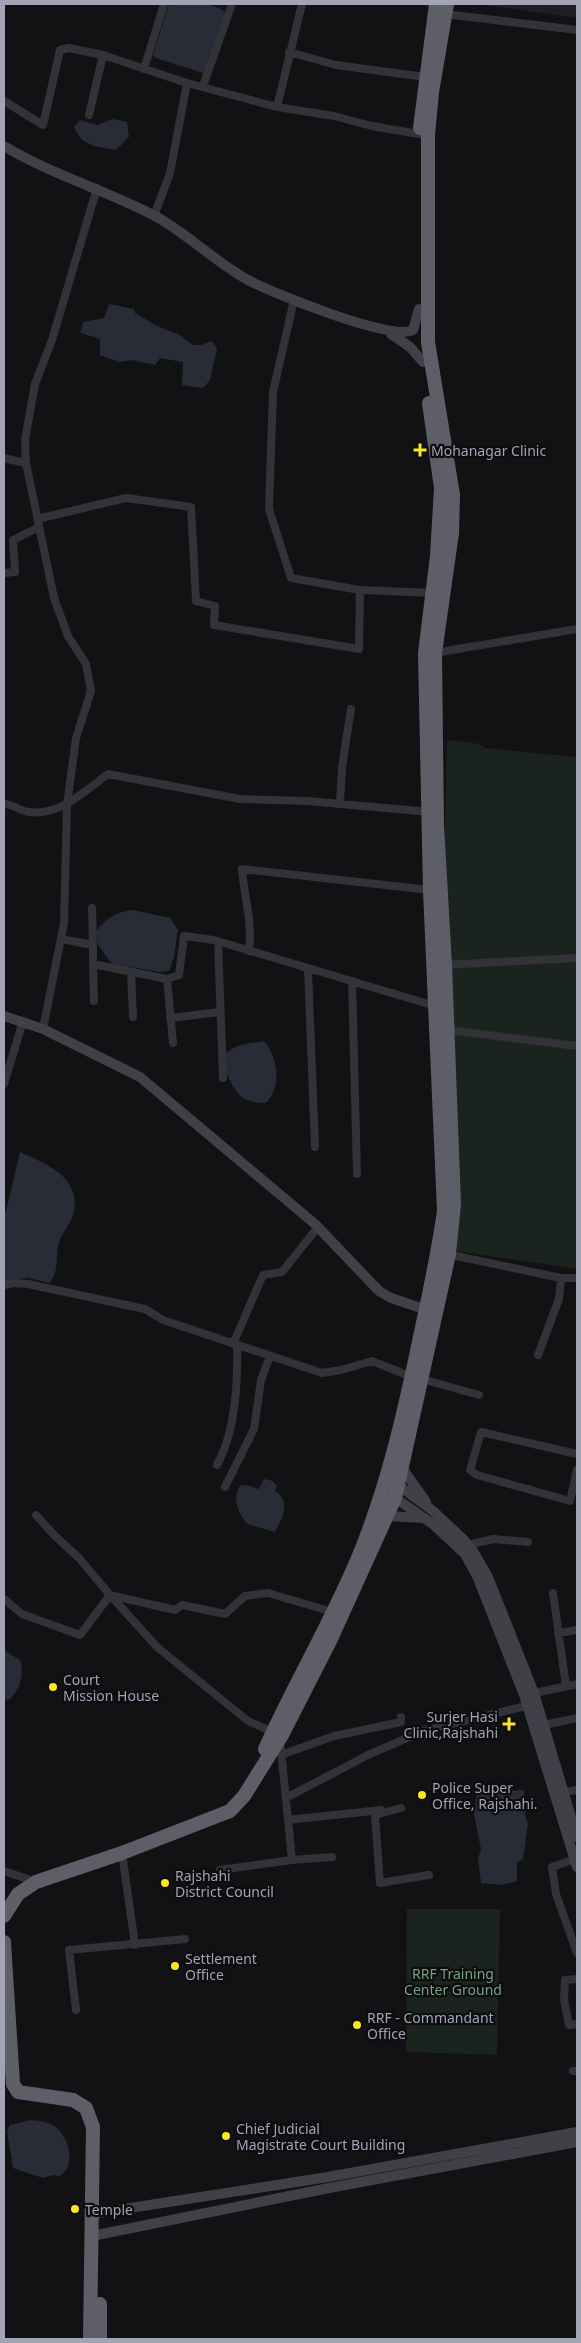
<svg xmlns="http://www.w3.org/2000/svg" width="581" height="2343" font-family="'Noto Sans',sans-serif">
<rect width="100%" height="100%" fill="#121113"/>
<path fill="#1e1d20" d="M478,4H577V18Z"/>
<path fill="#1b231e" d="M447,740L480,744L485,748L577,757V1269L457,1251L444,870Z
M407,1909H500L497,2055L406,2052Z"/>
<path fill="#272c37" d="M169,4C186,4 213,0 226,13L208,71L203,73L156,58L153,55Z
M112,119L127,122L129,137L116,150C96,146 82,147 74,127L80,120L97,125Z
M109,304L134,309L135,313L157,326L178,334L193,345H201L212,341L217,349L210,380L203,388L182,385L183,362L160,358L155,365L132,360L119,362L100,355V339L80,333L83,322L104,318Z
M133,910L170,918L178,930L174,957L169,971L160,972L112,964L98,945L96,931C110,916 113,913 133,910Z
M264,1041C278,1057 282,1087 266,1103C258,1103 250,1102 243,1098C234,1092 218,1063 227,1053C234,1044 253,1043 264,1041Z
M20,1152C47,1164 83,1178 73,1215C70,1224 62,1233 59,1242C55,1258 60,1268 50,1283L28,1278L4,1282V1211H6Z
M264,1479L273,1481L277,1486L275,1491C292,1502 282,1519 275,1532L247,1524C239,1514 231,1498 240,1486L246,1485L259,1489Z
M4,1650L20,1660C25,1674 20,1690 9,1700L4,1699Z
M524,1790L525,1815L528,1824L523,1859L517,1862V1881L501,1885L481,1883L478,1859L481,1849L474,1815L477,1792Z
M31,2120C40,2121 51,2122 57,2128C70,2140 76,2166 60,2176L53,2175L43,2178L13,2168L7,2132L10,2125Z"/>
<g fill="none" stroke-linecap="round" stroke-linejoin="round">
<path stroke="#323238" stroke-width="8" d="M445,14L577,30
M289,52L336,65L425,77
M144,69L164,4
M203,86L232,4
M4,101L43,125L60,50L69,48L103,55L187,83L277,107L334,116L372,126L419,134
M277,107L302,4
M89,115L103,55
M154,216L170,173L187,83
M294,300L273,392L269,509L291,578L360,590
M4,458L26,463
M37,519L126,498L191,507L196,601L215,606L214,625L359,649L360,590L435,593
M4,573L15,572L13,540L39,527
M434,653L577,629
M4,804C13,804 20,811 29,812C60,816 85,791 108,774L240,799L308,801L430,812
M340,804L342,767L351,709
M92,908L93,945
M61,939L93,945V964L167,979L179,975L184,936L214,940L435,1006
M218,941L223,1078
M249,951C253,923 244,896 242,869L430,890
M93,964L94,1001
M443,965L577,958
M308,969L315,1147
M131,972L133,1017
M167,979L173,1043
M352,981L357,1174
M170,1018L220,1012
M43,1029L64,923L67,805L76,738L91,691L86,664L68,636L54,598L26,463L25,440L35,384L52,340L97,188
M448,1030L577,1046
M4,1084L23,1021
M447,1254L561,1278H577
M4,1285L12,1283L28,1284L145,1309L163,1320L322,1373L341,1370L372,1361L412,1377
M233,1344L263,1275L282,1272L318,1227
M538,1355L559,1299L561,1278
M422,1379L479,1395
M577,1454L481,1432L470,1470L477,1475L570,1501L577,1470
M217,1465C236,1431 238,1383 237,1345
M225,1487L254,1429L261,1380L270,1356
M36,1515L54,1535L79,1558L110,1595L175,1610L182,1605L225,1614L245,1596L268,1593L336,1613
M468,1545L493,1539L528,1542
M553,1593L566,1686
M4,1599L22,1614L80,1635L110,1595L157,1647L248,1721L273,1732L280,1739L292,1860L220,1870
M558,1633L577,1630
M530,1694L577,1684
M544,1725L577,1718
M281,1755L334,1736L401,1722V1717
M564,1792L577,1790
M286,1798L368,1755L423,1731L530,1705
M401,1808L375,1815L380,1883L429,1875
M288,1820L381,1810
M122,1853L135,1945
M575,1859L552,1867L556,1894L577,1953
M292,1860L332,1857
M4,1871L36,1882
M577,1979L565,1980L564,2000L569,2025L577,2024
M76,2010L69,1950L185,1939
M573,2071H577"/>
<path stroke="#404048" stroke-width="10" d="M4,146C52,175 106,190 155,216C188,234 215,262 248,280C272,293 393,342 413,330L419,309
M391,334L410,347L423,362
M4,1016L43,1029L140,1077L315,1224L379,1291L391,1298L430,1311
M402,1468L426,1502
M394,1482L433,1511L463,1539L473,1551L488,1577L534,1693L577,1837
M384,1490L434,1525L465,1554L477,1576L524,1695L577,1867
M387,1516L424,1518
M92,2214L328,2177L577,2132
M92,2236L329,2188L577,2142"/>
<path stroke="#5e5e69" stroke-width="14" d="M420,128L436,4
M265,1749C295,1682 334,1618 362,1548C389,1480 405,1409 420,1337C429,1295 438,1254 444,1211L430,890L425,653L437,556L441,488L429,403
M4,1916L18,1894L36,1882L122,1853L230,1811L244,1796L282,1735L330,1641L395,1498L449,1254L454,1204L445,965L437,825L435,653L452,533L453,495L428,342V135L432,92L447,4
M4,1942L13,2084L18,2092L73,2100L86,2108L93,2127L90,2339
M100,2304V2339"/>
</g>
<g fill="#fde61f" stroke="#0d0c0e" stroke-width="2">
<path d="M417.5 442.5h5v5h5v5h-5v5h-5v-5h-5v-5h5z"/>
<circle cx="53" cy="1687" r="5"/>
<path d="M506.5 1716.5h5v5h5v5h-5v5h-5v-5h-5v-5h5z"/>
<circle cx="422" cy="1795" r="5"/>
<circle cx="165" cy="1883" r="5"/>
<circle cx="175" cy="1966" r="5"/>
<circle cx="357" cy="2025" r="5"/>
<circle cx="226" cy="2136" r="5"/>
<circle cx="75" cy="2209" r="5"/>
</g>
<g text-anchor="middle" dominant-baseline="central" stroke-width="4.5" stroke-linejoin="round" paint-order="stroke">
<g font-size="14" fill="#a2a3b5" stroke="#0d0c0e" text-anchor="start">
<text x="431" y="450">Mohanagar Clinic</text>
<text x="63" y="1679">Court<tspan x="63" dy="16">Mission House</tspan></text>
<text x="498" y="1716" text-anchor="end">Surjer Hasi<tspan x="498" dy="16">Clinic,Rajshahi</tspan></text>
<text x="432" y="1787">Police Super<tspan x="432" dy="16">Office, Rajshahi.</tspan></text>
<text x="175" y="1875">Rajshahi<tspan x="175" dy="16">District Council</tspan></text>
<text x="185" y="1958">Settlement<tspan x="185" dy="16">Office</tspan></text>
<text x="367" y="2017">RRF - Commandant<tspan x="367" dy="16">Office</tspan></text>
<text x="236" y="2128">Chief Judicial<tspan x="236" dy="16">Magistrate Court Building</tspan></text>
<text x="85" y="2209">Temple</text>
</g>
<g font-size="14" fill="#77a183" stroke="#0d0c0e">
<text x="453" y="1973">RRF Training<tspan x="453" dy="16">Center Ground</tspan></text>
</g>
</g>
<rect width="581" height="2343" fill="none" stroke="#a2a3b5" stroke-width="10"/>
</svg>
